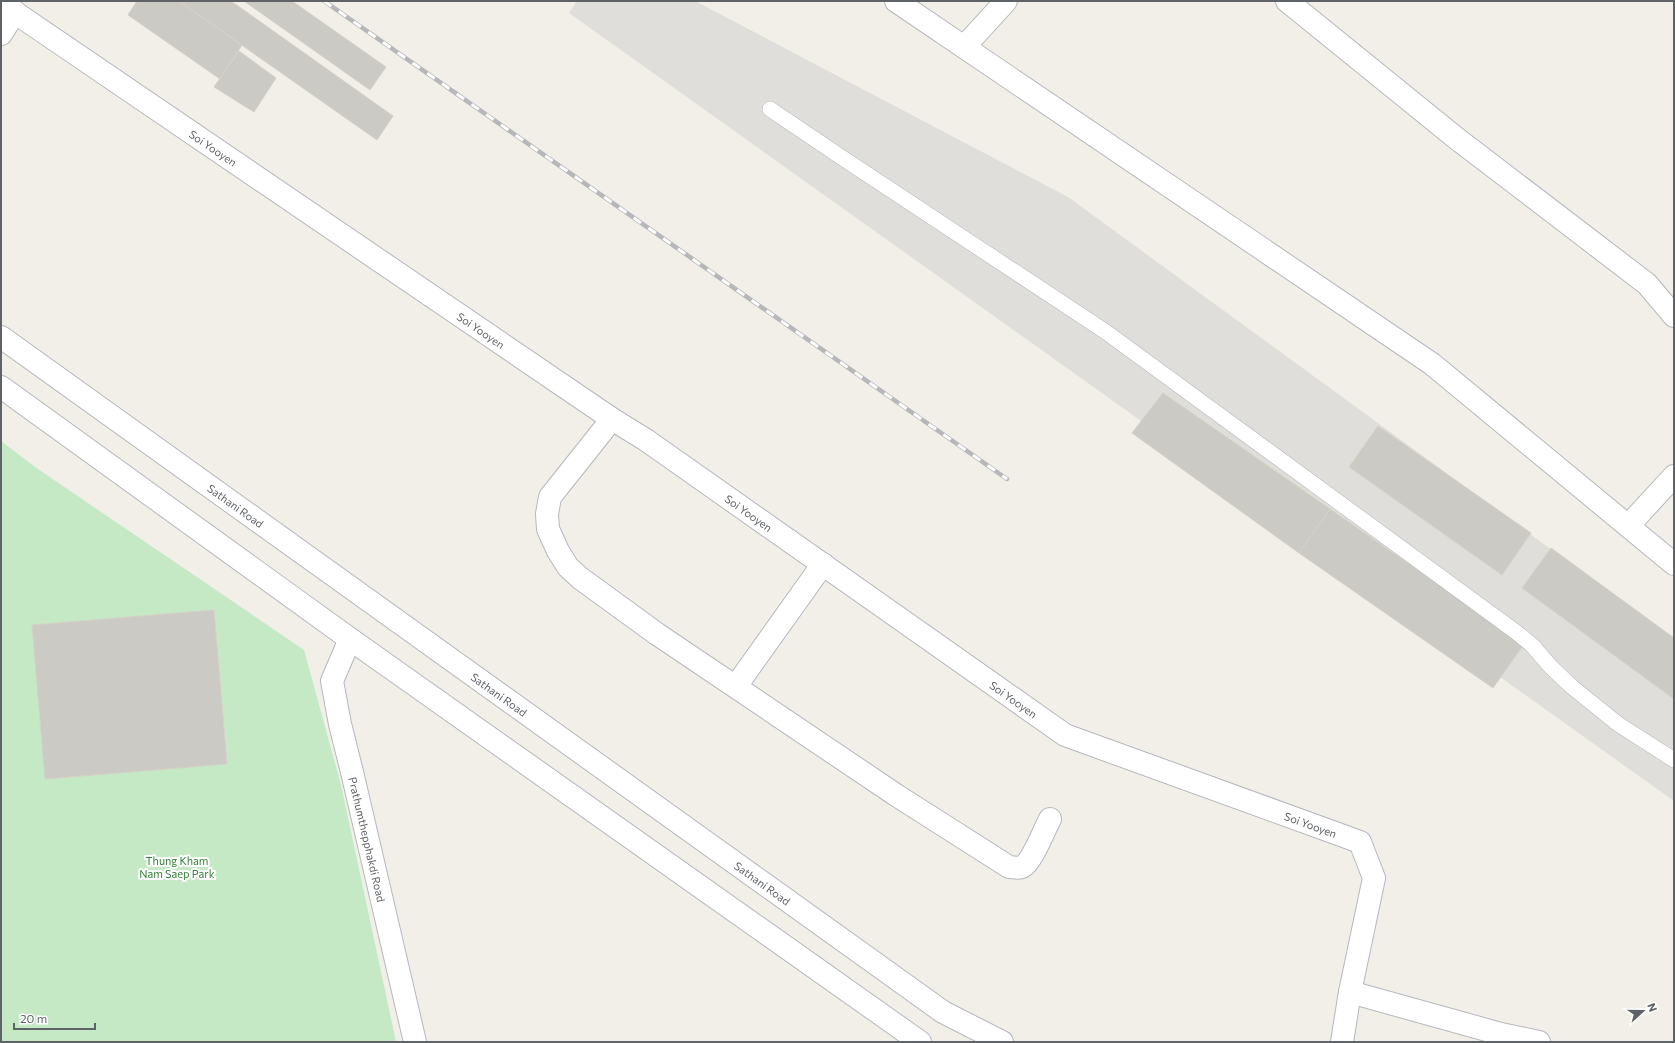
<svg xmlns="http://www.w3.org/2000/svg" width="1675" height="1043" font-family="Commissioner,sans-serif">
<rect width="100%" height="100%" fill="#f1efe8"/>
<path fill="#e0deda" d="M577,1H695L1068,197L1674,639V801L569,13Z"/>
<path fill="#c5e8c5" d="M1,441L35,467L304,650L341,785L396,1042H1Z"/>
<path fill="#cccac5" stroke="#d6d1c6" d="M137,1H179L242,45L220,79L128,15Z
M179,1H231L393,116L377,140Z
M244,1H292L386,67L370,90Z
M239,51L276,78L254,112L214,87Z
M1163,393L1330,509L1299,553L1132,433Z
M1378,426L1531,533L1502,575L1349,467Z
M1330,509L1524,644L1493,688L1299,553Z
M1551,548L1674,638V699L1522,588Z
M214,610L227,764L45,779L32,625Z"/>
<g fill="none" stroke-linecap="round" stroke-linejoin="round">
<g stroke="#b5b8bc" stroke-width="16">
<path id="lane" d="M770,109L838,155L1106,332L1516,632L1532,645L1550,666L1572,687L1618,724L1674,760"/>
</g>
<g stroke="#b5b8bc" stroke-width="24">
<g id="street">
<path d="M896,1L1432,364L1674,564"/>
<path d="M1287,1L1456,138L1647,284L1674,316"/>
<path id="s1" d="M1,3L612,419L646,440L1065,735L1360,842L1374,878L1350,992L1342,1042"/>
<path d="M1,34L15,12"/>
<path d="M964,47L1006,1"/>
<path id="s2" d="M1,337L943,1012L1002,1042"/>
<path d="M1,387L350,639L920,1042"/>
<path d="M612,419L550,497L547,514L548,529L558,551L568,567L580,578L657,634L896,795L1009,867C1014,867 1018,869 1022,867C1032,862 1044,830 1050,819"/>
<path d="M1628,526L1674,476"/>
<path id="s3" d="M350,639L332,681L340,724L352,772L415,1042"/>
<path d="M736,686L823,564"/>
<path d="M1350,992L1501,1034L1539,1042"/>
</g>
</g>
<use href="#lane" stroke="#fff" stroke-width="15"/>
<use href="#street" stroke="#fff" stroke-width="22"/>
<g stroke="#b6b7b8" stroke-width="4.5">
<path id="rail" d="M324,1L1007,479"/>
</g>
<use href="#rail" stroke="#fff" stroke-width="3" stroke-dasharray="9" stroke-linecap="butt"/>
</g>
<g text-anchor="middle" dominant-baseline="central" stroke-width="4" stroke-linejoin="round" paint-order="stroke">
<g font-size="11" fill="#5f6368" stroke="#fff">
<text stroke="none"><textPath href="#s1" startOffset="257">Soi Yooyen</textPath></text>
<text stroke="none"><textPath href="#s1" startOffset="581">Soi Yooyen</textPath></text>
<text stroke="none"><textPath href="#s2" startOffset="289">Sathani Road</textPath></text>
<text stroke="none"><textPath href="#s1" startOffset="905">Soi Yooyen</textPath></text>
<text stroke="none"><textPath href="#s2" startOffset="613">Sathani Road</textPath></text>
<text stroke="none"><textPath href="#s1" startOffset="1229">Soi Yooyen</textPath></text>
<text stroke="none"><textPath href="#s1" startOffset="1553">Soi Yooyen</textPath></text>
<text stroke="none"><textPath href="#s3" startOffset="208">Prathumthepphakdi Road</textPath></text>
<text stroke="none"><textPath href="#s2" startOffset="937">Sathani Road</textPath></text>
</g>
<g font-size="11" fill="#348238" stroke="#fff">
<text x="177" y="860">Thung Kham<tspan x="177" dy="13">Nam Saep Park</tspan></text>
</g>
</g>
<rect width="1675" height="1043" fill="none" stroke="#5f6368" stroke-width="4"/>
<g transform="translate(1643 1011) rotate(69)" stroke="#ffffff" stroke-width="3" paint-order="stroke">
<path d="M0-3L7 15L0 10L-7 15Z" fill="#5f6368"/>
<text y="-6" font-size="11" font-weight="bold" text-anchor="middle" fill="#5f6368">N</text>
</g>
<path d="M14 1023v6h81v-6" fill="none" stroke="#5f6368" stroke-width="2"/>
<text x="20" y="1023" font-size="12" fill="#5f6368" stroke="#ffffff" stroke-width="3" paint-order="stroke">20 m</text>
</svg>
